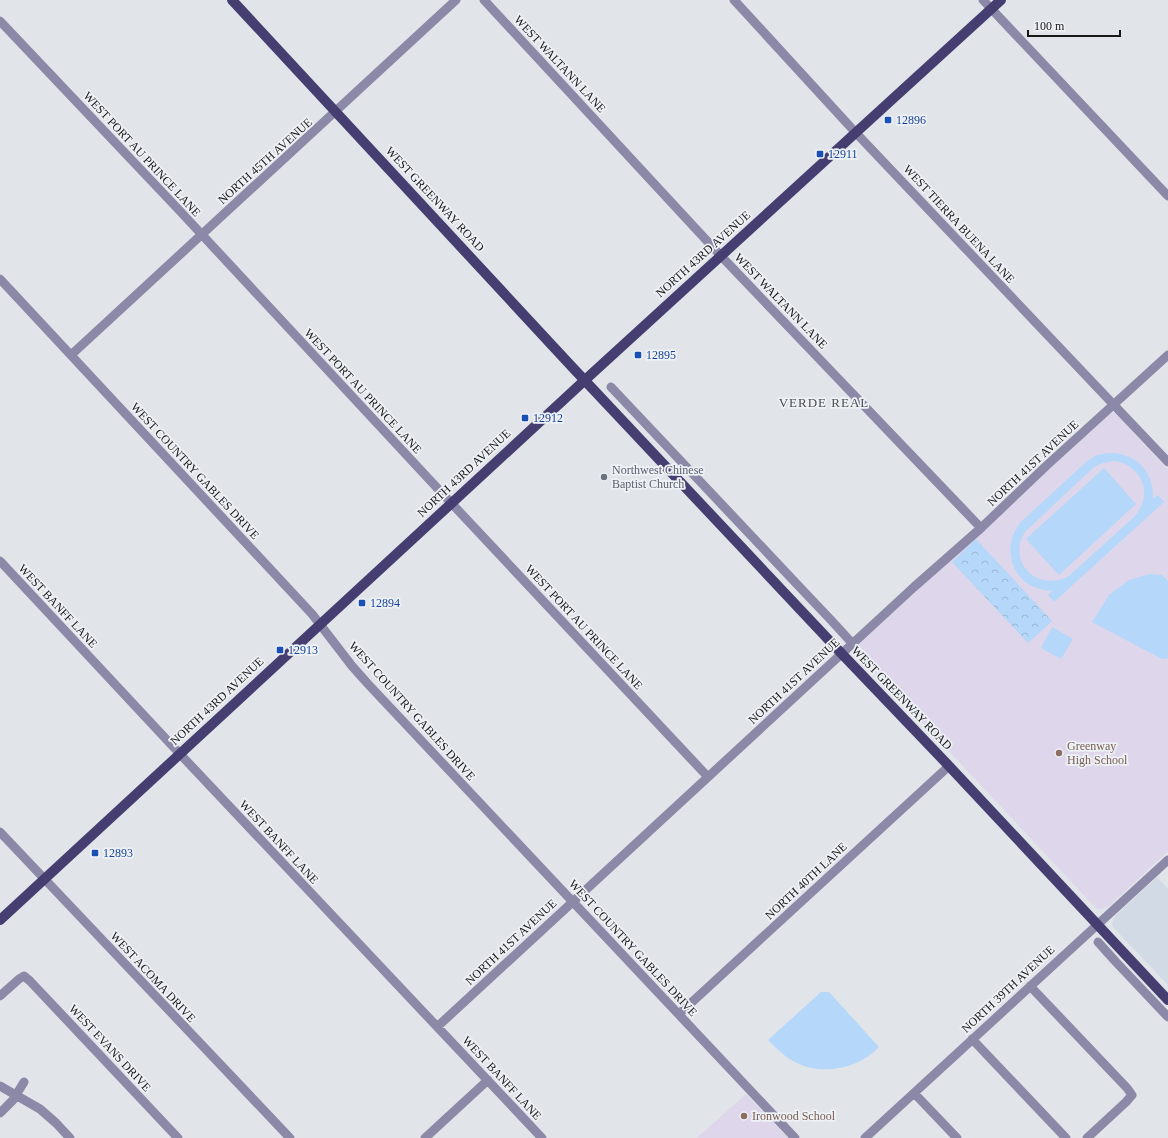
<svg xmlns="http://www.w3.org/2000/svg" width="1168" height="1138" font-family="Georgia,serif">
<defs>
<pattern id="park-crowns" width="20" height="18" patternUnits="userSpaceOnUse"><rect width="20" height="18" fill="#b4d7fa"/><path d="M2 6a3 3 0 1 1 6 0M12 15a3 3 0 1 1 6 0" fill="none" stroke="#9ab8d6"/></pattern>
</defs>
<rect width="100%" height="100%" fill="#e1e4e8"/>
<path fill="#d2dbe5" d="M1157,877L1168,889V985L1114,928L1112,925L1113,920L1116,915Z"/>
<path fill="#ded6eb" d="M1111,413H1115L1117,414L1125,424L1168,470V851L1109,906L1102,909H1098L1096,908L855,651L856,646Z
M746,1094L788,1138H697Z"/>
<path fill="#b4d7fa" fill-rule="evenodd" d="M1108,453C1135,452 1155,472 1153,499L1158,495L1164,502L1054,602L1048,595L1052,591C1047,590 1042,590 1037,588C1008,579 1002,540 1023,520L1086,462L1097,455ZM1114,461C1143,465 1154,496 1134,517L1069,576C1038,593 1006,562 1025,532L1094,467L1103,463Z
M1104,468L1136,504L1059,575L1026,539Z
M1150,574L1162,575L1168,581V658L1162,659L1092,622L1109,595L1129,580Z
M1052,627L1073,639L1061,659L1041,648Z
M821,992H829L879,1047C860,1068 823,1076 797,1063C786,1058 777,1049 768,1040Z"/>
<path fill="url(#park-crowns)" d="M976,539L1052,621L1028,643L952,562Z"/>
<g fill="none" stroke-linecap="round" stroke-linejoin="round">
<path stroke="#8b89a7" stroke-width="9" d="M484,0L721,256L981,528
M734,0L856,133L1168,462
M983,0L1168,196
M0,21L179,210L440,491L708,777
M0,279L312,614L352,666L368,684L795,1138
M71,355L456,0
M611,387L810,598L830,619L852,643
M0,561L180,754L542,1138
M0,832L290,1138
M1098,942L1116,962L1168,1017
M1030,986L1127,1088L1132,1095L1126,1102L1087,1138
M0,996L19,979L24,976L30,981L178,1138
M679,1014L949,766
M437,1027L914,587L981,528L1045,467L1168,355
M972,1039L1066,1138
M0,1086L40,1109L56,1123L70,1138
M914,1093L957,1138
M0,1113L13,1100L24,1082
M425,1138L488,1080
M865,1138L1168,860"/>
<path stroke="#463e71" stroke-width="10" d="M232,0L574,369L842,654L949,766L1168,1000
M0,920L585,380L1001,0"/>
</g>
<g fill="#1a4fb4" stroke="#eef1f5" stroke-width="1.5">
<rect x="884" y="116" width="8" height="8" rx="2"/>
<rect x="816" y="150" width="8" height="8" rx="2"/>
<rect x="634" y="351" width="8" height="8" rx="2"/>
<rect x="521" y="414" width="8" height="8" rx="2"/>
<rect x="358" y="599" width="8" height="8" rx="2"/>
<rect x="276" y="646" width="8" height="8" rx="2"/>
<rect x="91" y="849" width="8" height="8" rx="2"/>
</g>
<circle fill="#6b7280" stroke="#eef1f5" stroke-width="1.5" cx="604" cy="477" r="4"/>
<g fill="#8d6e63" stroke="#eef1f5" stroke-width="1.5">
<circle cx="1059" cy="753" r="4"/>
<circle cx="744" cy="1116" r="4"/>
</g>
<g text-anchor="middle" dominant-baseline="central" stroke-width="3.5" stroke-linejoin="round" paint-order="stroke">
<g font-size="12" fill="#171819" stroke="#eef1f5">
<text transform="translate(560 64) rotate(47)">WEST WALTANN LANE</text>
<text transform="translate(142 154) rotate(47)">WEST PORT AU PRINCE LANE</text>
<text transform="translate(265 161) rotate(-42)">NORTH 45TH AVENUE</text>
<text transform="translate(435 199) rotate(47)">WEST GREENWAY ROAD</text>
<text transform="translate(959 224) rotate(47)">WEST TIERRA BUENA LANE</text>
<text transform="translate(703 254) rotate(-42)">NORTH 43RD AVENUE</text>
<text transform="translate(781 301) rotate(46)">WEST WALTANN LANE</text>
<text transform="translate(363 391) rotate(47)">WEST PORT AU PRINCE LANE</text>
<text transform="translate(1033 463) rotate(-43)">NORTH 41ST AVENUE</text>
<text transform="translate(195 471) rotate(47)">WEST COUNTRY GABLES DRIVE</text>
<text transform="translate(464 473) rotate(-43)">NORTH 43RD AVENUE</text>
<text transform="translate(58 606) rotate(47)">WEST BANFF LANE</text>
<text transform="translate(584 627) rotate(47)">WEST PORT AU PRINCE LANE</text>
<text transform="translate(794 681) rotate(-43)">NORTH 41ST AVENUE</text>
<text transform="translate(902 698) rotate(46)">WEST GREENWAY ROAD</text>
<text transform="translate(217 701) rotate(-43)">NORTH 43RD AVENUE</text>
<text transform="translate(412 711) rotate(48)">WEST COUNTRY GABLES DRIVE</text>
<text transform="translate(279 842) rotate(47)">WEST BANFF LANE</text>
<text transform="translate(806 881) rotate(-43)">NORTH 40TH LANE</text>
<text transform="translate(511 942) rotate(-43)">NORTH 41ST AVENUE</text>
<text transform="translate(633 948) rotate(47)">WEST COUNTRY GABLES DRIVE</text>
<text transform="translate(153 977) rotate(47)">WEST ACOMA DRIVE</text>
<text transform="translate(1008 989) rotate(-43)">NORTH 39TH AVENUE</text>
<text transform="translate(110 1048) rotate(47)">WEST EVANS DRIVE</text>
<text transform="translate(502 1078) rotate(47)">WEST BANFF LANE</text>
</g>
<g font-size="12" fill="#164399" stroke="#eef1f5" text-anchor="start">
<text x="896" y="120">12896</text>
<text x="828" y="154">12911</text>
<text x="646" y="355">12895</text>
<text x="533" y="418">12912</text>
<text x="370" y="603">12894</text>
<text x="288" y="650">12913</text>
<text x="103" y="853">12893</text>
</g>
<g font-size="12" fill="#5b616d" stroke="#eef1f5" text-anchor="start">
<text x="612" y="470">Northwest Chinese<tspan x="612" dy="14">Baptist Church</tspan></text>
</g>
<g font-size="12" fill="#785e54" stroke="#eef1f5" text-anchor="start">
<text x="1067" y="746">Greenway<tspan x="1067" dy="14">High School</tspan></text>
<text x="752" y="1116">Ironwood School</text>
</g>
<g font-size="13" letter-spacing="1" fill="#4b4e51" stroke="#eef1f5">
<text x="824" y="402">VERDE REAL</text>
</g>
</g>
<path d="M1028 30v6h92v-6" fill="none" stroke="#171819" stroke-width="2"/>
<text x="1034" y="30" font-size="12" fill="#171819" stroke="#eef1f5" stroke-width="3" paint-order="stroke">100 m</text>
</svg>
